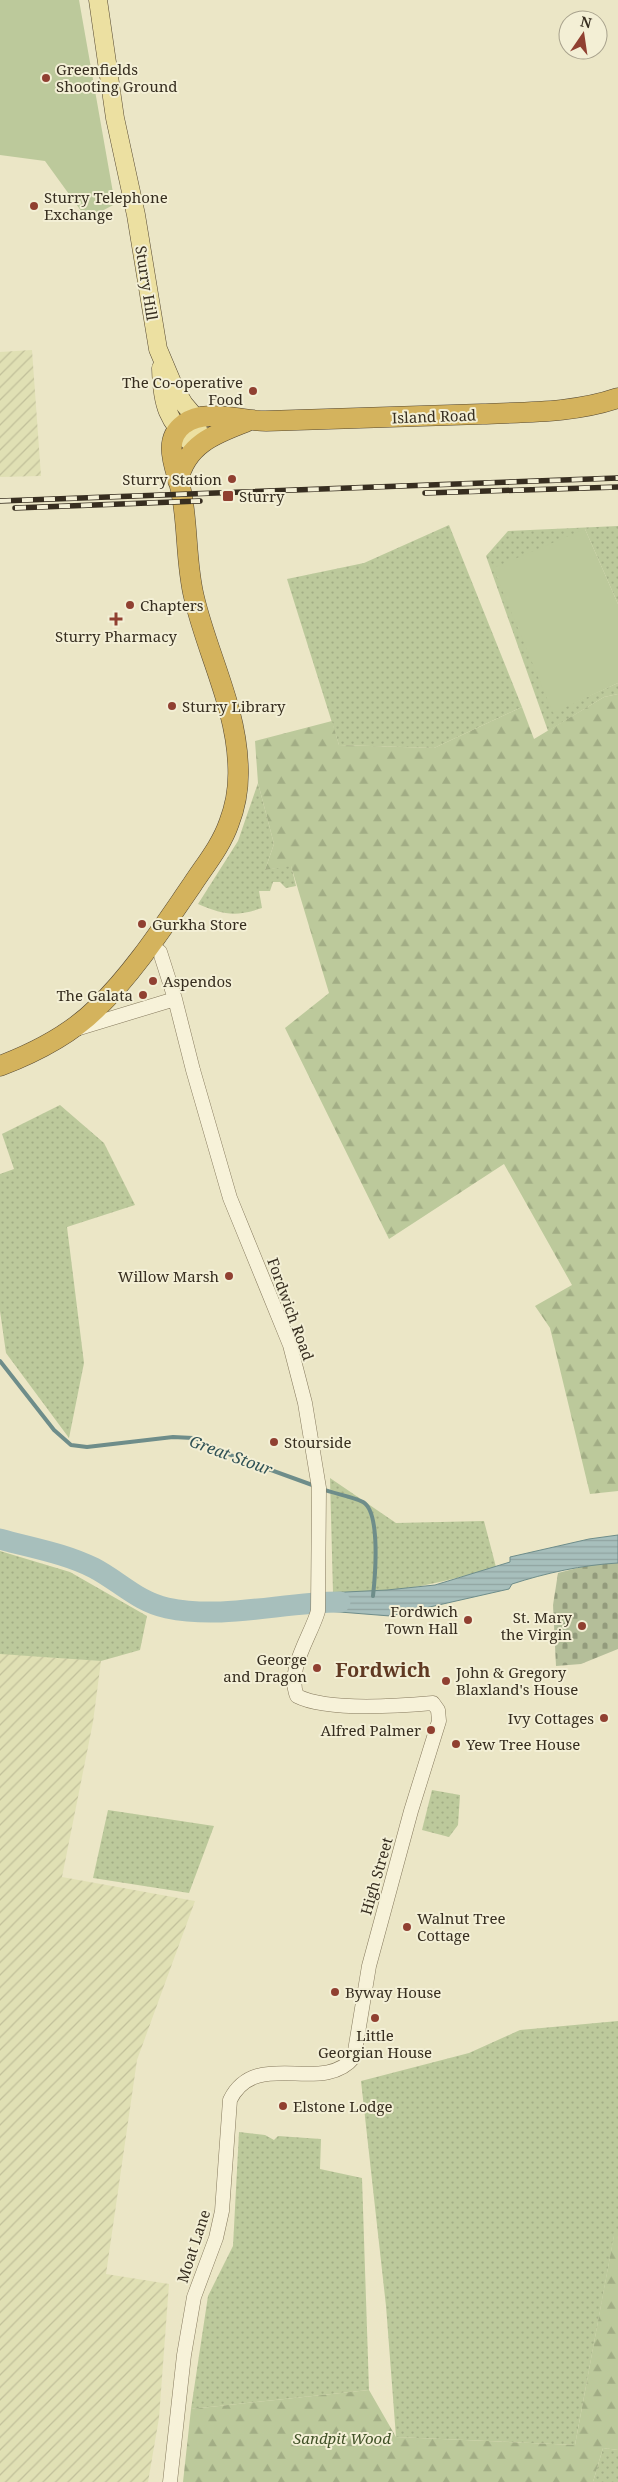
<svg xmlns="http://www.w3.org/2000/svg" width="618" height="2482" font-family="'Noto Serif',serif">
<defs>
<pattern id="farmland-furrows" width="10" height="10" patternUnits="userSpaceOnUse" patternTransform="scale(1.25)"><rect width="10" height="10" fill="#e0e0b4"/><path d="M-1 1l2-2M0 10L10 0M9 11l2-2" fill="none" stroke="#c1c09a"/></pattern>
<pattern id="grass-dots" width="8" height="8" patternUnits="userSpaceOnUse" patternTransform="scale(1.25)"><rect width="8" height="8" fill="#bcc99b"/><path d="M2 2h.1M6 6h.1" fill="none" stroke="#a2ad85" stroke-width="1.8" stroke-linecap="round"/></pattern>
<pattern id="forest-firs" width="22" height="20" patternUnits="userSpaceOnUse" patternTransform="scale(1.25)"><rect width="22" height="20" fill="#bcc99b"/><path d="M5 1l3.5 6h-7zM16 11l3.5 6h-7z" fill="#a2ad85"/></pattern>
<pattern id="cemetery-stones" width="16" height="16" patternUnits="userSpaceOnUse" patternTransform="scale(1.25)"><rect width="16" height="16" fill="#b4be99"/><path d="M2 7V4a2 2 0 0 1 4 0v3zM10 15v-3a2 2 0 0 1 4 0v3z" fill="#939b7c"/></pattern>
<pattern id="water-rules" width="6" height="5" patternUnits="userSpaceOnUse" patternTransform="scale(1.25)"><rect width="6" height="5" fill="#a7bfbc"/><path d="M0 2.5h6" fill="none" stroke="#90a4a1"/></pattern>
</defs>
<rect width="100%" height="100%" fill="#ebe6c6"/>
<path fill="url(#farmland-furrows)" d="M32,350L41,476L0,477V352Z
M0,1653L101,1661L93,1722L62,1877L195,1901L137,2060L106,2274L169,2284L159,2418L148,2482H0Z"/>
<path fill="url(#grass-dots)" d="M449,525L522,707L434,748L339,745L287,579L364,563Z
M618,526V604L585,529L553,712L618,683V694L604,697L548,731L486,556L508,531Z
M258,783L274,844L265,870L291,865L296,886L286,888L280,882H273L270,891H259L262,908C235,917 224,915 198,904L238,841Z
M60,1105L104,1143L135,1205L67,1227L84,1363L69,1438L6,1353L0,1311V1174L14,1169L2,1134Z
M330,1478L396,1523L484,1521L496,1567C444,1583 389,1595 333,1593Z
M0,1551L70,1572L147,1616L140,1650L101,1661L0,1654Z
M432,1790L460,1795L458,1825L449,1837L422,1830Z
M108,1810L214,1826L189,1893L93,1878Z
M618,2021V2236H614L575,2445L396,2437L386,2306L361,2081L469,2053L520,2030Z
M239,2132L265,2135L274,2140L278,2136L321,2139L320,2169L362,2178L369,2390L191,2409L208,2296L233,2246Z
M603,2448L618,2450V2482H593Z"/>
<path fill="url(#forest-firs)" d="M618,694V1491L590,1494L550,1328L535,1306L572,1285L504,1164L389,1239L285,1028L329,993L291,866L265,870L274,844L258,783L255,741L332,721L339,745L434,748L522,707L534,739L604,697Z
M614,2235L618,2236V2450L603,2448L593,2482H183L191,2409L369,2390L396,2437L575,2445Z"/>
<path fill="url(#cemetery-stones)" d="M618,1563V1649L581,1664L556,1666L553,1605L558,1573L593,1564Z"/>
<path fill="#bcc99b" d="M0,0H79L115,204L87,219L45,161L0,155Z
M585,529L618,604V683L553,713L493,568Z"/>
<path fill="url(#water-rules)" stroke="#6e8d8a" d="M618,1535V1563C582,1565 546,1573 512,1584L509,1589L390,1616L327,1611L320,1607L325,1593L387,1590L435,1585L510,1562V1557L589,1539Z"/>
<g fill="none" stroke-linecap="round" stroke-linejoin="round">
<path stroke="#6e8d8a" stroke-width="4" d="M0,1361L54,1430L71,1445L87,1447L173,1437L193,1438L235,1457L315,1486
M322,1489C335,1494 351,1496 363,1502C381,1512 375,1578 373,1596"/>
<path stroke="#a7bfbc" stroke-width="21" d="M0,1539C32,1548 64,1553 94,1568C119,1581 138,1602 167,1608C225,1620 282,1602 340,1602"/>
<g stroke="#85795d" stroke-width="15">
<path id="minor" d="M150,945L160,952L175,999L193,1070L230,1198L290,1345L305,1403L319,1488L318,1611C311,1636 286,1669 297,1696C326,1711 399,1706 433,1703L438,1710L439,1721L411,1811L369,1966L354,2057C323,2096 256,2047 230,2100L222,2211L216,2238L194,2297L184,2355L170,2482
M76,1029L175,999"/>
</g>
<g stroke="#544731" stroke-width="19">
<path id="major" d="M98,0L115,118L136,215L158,349L174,387L184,404L195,417L201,442
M161,368C162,405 167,421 195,447"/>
</g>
<g stroke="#544731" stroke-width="21">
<path id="highway" d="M178,481C186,445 214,434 246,422
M0,1066C34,1053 71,1034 97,1008C134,972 163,927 192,885C205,865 221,846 229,823C236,805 239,784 238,765C236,706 207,653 194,597C186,564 188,529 182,496C179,473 159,442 184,424C205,408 241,421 266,421C338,419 410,417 482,414C527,412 575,413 618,398"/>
</g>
<use href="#minor" stroke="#f7f2d9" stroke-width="14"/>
<use href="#major" stroke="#ece0a1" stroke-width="18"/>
<use href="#highway" stroke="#d4b35d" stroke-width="20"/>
<g stroke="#372e20" stroke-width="5.5">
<path id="rail" d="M425,493L618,487
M0,501L618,478
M15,508L200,501"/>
</g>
<use href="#rail" stroke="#f3efd5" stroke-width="4" stroke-dasharray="11" stroke-linecap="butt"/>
</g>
<g fill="#904031" stroke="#f3efd5" stroke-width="2">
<circle cx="46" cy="78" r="5"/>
<circle cx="34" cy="206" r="5"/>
<circle cx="253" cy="391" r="5"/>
<circle cx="232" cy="479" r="5"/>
<rect x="222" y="490" width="12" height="12" rx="2.5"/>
<circle cx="130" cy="605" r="5"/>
<path d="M113.5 611.5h5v5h5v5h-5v5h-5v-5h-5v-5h5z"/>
<circle cx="172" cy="706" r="5"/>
<circle cx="142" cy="924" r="5"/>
<circle cx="153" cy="981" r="5"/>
<circle cx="143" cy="995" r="5"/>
<circle cx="229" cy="1276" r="5"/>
<circle cx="274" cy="1442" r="5"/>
<circle cx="468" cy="1620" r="5"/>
<circle cx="582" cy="1626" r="5"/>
<circle cx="317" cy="1668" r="5"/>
<circle cx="446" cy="1681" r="5"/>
<circle cx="604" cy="1718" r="5"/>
<circle cx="431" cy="1730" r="5"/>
<circle cx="456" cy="1744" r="5"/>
<circle cx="407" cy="1927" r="5"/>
<circle cx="335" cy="1992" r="5"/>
<circle cx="375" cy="2018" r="5"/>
<circle cx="283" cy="2106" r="5"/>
</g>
<g text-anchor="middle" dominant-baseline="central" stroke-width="4" stroke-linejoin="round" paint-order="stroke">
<g font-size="15" fill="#372e20" stroke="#f3efd5" text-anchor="start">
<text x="56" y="69">Greenfields<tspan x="56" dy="17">Shooting Ground</tspan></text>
<text x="44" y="197">Sturry Telephone<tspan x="44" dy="17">Exchange</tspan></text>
<text x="243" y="382" text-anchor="end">The Co-operative<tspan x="243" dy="17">Food</tspan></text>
<text x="222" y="479" text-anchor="end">Sturry Station</text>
<text x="239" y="496">Sturry</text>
<text x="140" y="605">Chapters</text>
<text x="116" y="636" text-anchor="middle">Sturry Pharmacy</text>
<text x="182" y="706">Sturry Library</text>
<text x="152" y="924">Gurkha Store</text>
<text x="163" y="981">Aspendos</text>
<text x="133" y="995" text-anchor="end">The Galata</text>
<text x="219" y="1276" text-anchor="end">Willow Marsh</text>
<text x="284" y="1442">Stourside</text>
<text x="458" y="1611" text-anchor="end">Fordwich<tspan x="458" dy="17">Town Hall</tspan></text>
<text x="572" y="1617" text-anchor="end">St. Mary<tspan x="572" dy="17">the Virgin</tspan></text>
<text x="307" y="1659" text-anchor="end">George<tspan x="307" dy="17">and Dragon</tspan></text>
<text x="456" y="1672">John &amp; Gregory<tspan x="456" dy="17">Blaxland's House</tspan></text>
<text x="594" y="1718" text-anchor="end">Ivy Cottages</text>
<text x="421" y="1730" text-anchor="end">Alfred Palmer</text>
<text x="466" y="1744">Yew Tree House</text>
<text x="417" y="1918">Walnut Tree<tspan x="417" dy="17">Cottage</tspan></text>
<text x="345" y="1992">Byway House</text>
<text x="375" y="2035" text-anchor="middle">Little<tspan x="375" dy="17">Georgian House</tspan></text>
<text x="293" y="2106">Elstone Lodge</text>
</g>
<g font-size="15" fill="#372e20" stroke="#f3efd5">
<text transform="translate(147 283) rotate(81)">Sturry Hill</text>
<text transform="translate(434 416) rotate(-2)">Island Road</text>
<text transform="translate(291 1309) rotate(70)">Fordwich Road</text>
<text transform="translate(376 1876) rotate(-74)">High Street</text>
<text transform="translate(193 2246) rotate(-72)">Moat Lane</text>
</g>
<g font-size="15" font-style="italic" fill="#415228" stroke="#f3efd5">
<text x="342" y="2438">Sandpit Wood</text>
</g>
<g font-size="16" font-style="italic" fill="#305255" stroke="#f3efd5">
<text transform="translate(231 1455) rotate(20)">Great Stour</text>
</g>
<g font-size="20" font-weight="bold" fill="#603922" stroke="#f3efd5">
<text x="383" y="1669">Fordwich</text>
</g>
</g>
<g transform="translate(583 35) rotate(13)"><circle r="24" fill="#f3efd5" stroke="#a8a28d"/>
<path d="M0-4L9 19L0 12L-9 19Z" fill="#904031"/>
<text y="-8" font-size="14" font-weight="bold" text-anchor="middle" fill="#372e20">N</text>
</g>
</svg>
